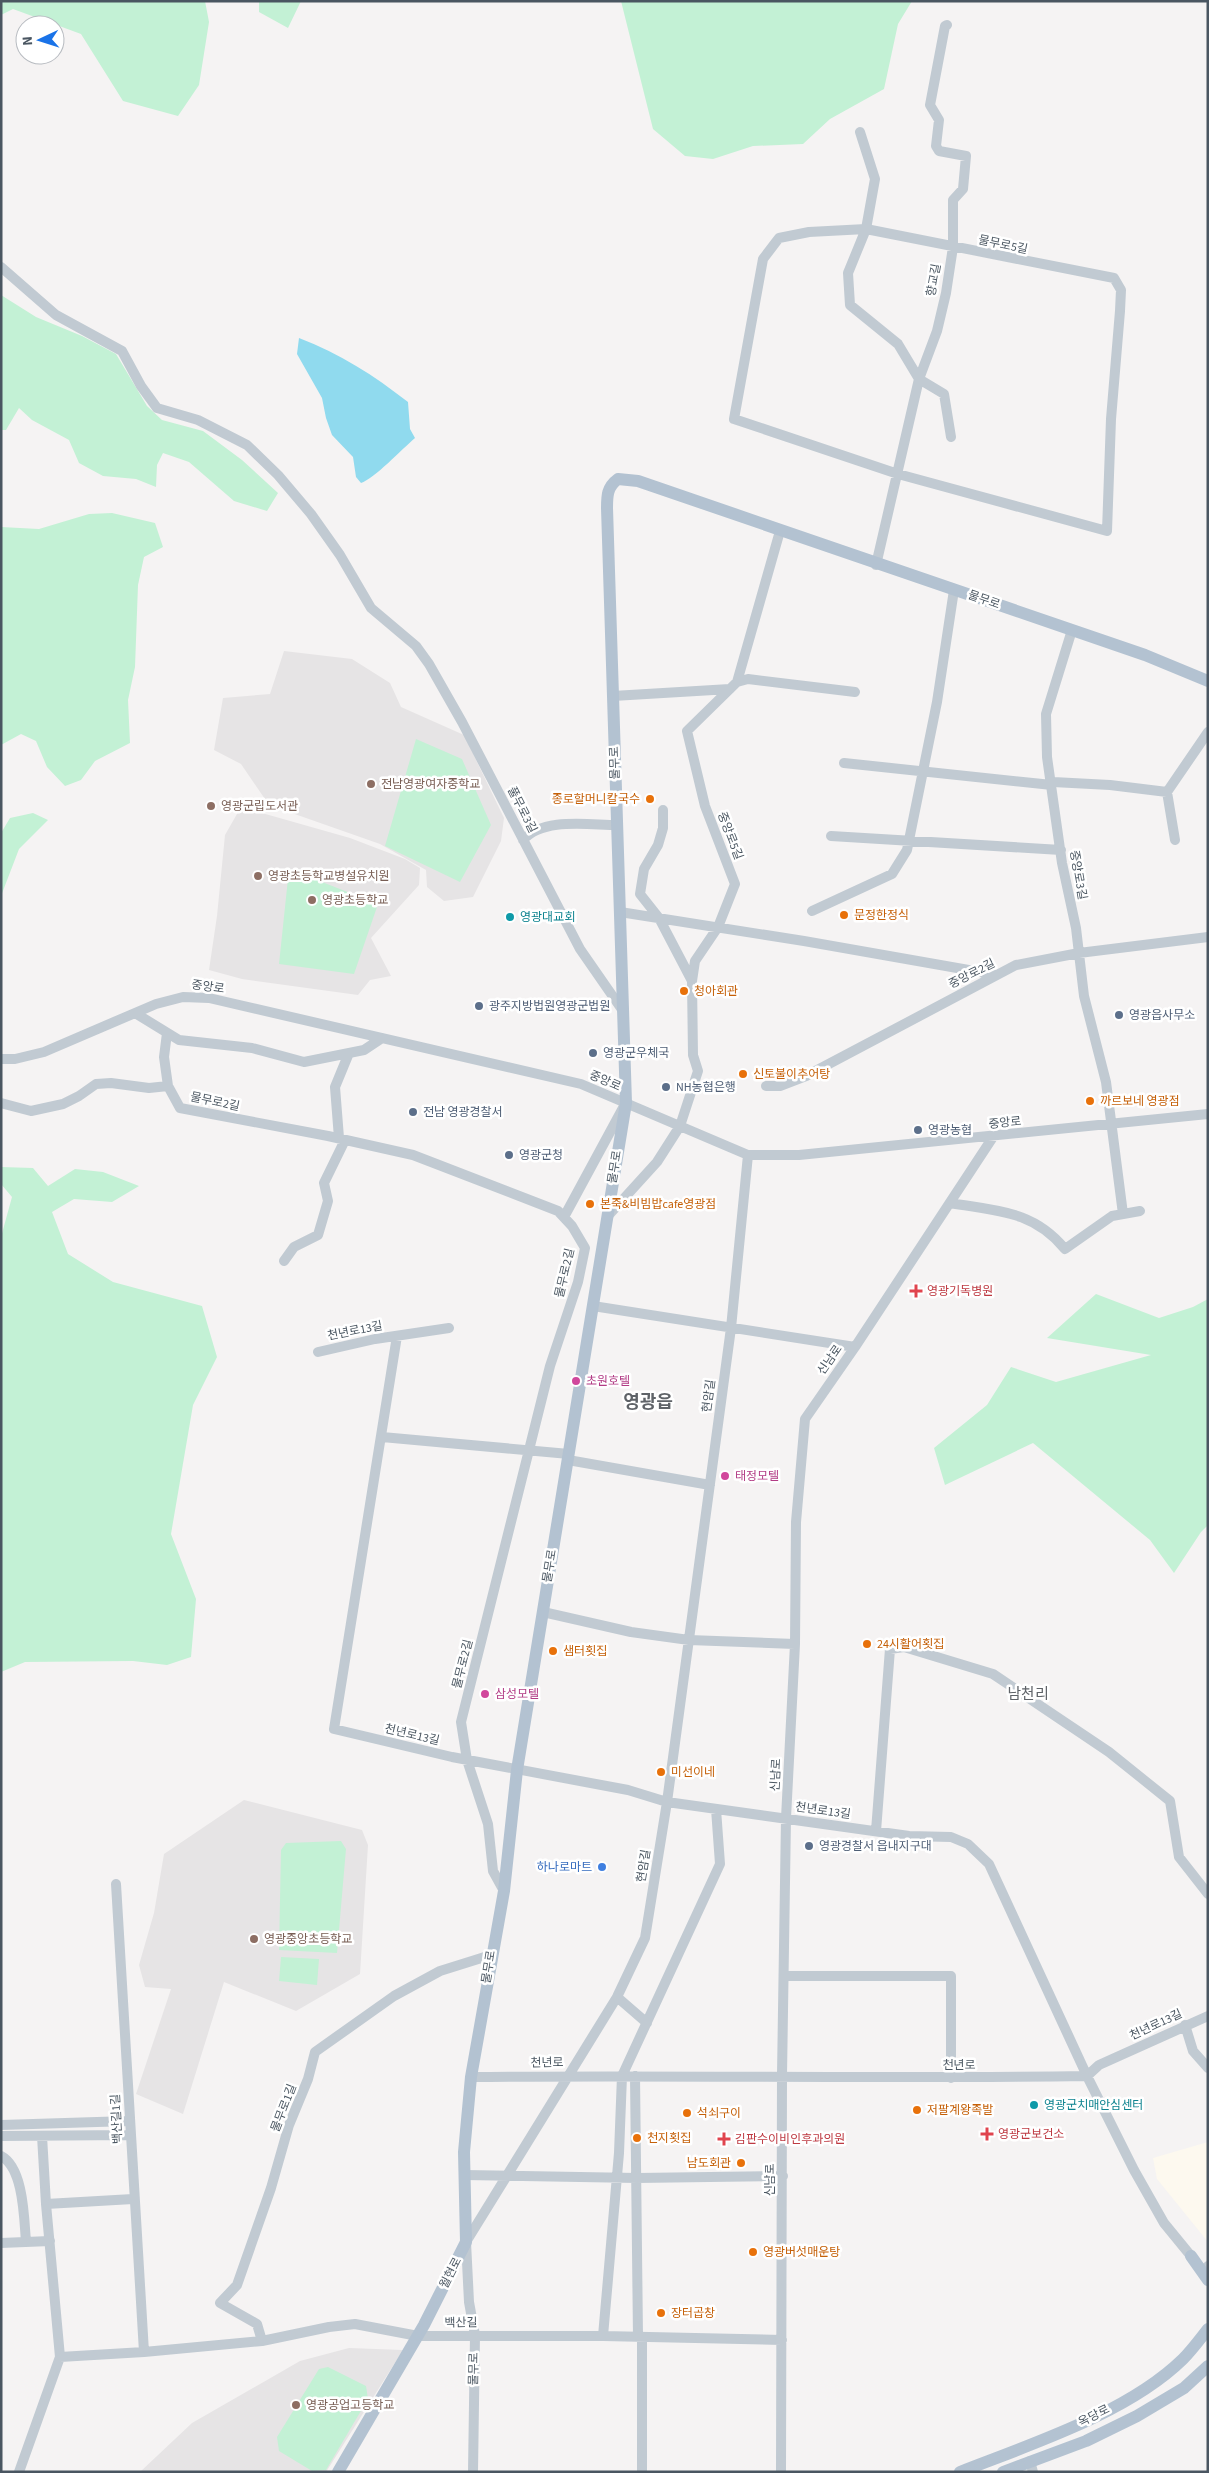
<svg xmlns="http://www.w3.org/2000/svg" width="1209" height="2473" font-family="'Source Sans 3','Noto Sans KR',sans-serif">
<rect width="100%" height="100%" fill="#f5f3f3"/>
<path fill="#fdf9ef" d="M1208,2142V2242L1157,2179L1153,2158Z"/>
<path fill="#e6e4e5" d="M284,651L352,659L390,683L401,707L464,735L504,818L501,841L473,897L444,901L427,887L426,870L380,844L269,805L241,764L214,750L223,698L270,694Z
M241,807L350,838L405,859L420,868L419,885L371,938L391,976L370,980L358,995L242,979L209,970L217,916L225,835Z
M244,1800L362,1830L368,1845L360,1974L296,2011L224,1982L183,2114L136,2094L171,1989L145,1987L139,1965L154,1913L164,1854Z
M349,2348L403,2350L326,2472H140L192,2423L300,2361Z"/>
<path fill="#c3f1d5" d="M1,1H205L209,22L199,85L178,116L123,101L81,34L13,9L1,15Z
M259,1H301L288,28L259,12Z
M621,1H912L898,24L884,89L830,119L803,144L753,146L713,159L685,156L653,129Z
M1,295L36,317L82,336L116,354L147,406L162,420L203,431L242,460L278,493L267,511L234,501L189,462L163,453L157,465L156,487L136,479L103,476L79,463L69,440L32,420L19,408L6,430H1Z
M112,513L155,523L163,547L144,557L138,585L135,667L128,700L130,743L95,761L81,780L65,786L47,767L36,741L21,734L1,745V527L39,529L89,514Z
M416,739L462,759L491,825L460,882L385,846Z
M33,813L48,820L19,849L1,896V833L10,818Z
M289,869L378,904L354,974L279,964Z
M1,1167L33,1168L48,1186L75,1169L103,1172L139,1186L112,1202L74,1199L52,1212L68,1254L113,1282L202,1306L217,1357L193,1405L171,1534L196,1599L191,1657L167,1665L133,1661L25,1662L1,1672V1237L12,1197L1,1184Z
M1096,1294L1159,1318L1193,1307L1208,1299V1525L1201,1532L1174,1573L1150,1540L1033,1443L945,1485L934,1448L987,1405L1011,1367L1056,1382L1151,1355L1047,1338Z
M341,1841L346,1849L337,1953L279,1950L281,1850L286,1843Z
M281,1957L319,1959L317,1985L279,1981Z
M328,2367L366,2386L368,2399L326,2470L312,2471L279,2451L277,2437L319,2369Z"/>
<path fill="#90daee" d="M299,338C341,354 373,375 408,402L410,429L415,438C402,449 374,479 361,483L356,477L353,457L332,435L326,418L322,398L297,354Z"/>
<g fill="none" stroke-linecap="round" stroke-linejoin="round">
<path stroke="#c1cad2" stroke-width="10" d="M860,132L875,179L866,229L848,273L850,305L898,344L919,379L944,394L951,437
M866,229L1114,278L1121,290L1120,311L1111,419L1107,531L898,474L734,419L763,259L779,238L809,232Z
M1,267L56,315L122,351L141,386L157,408L198,420L247,445L278,475L311,514L340,555L371,608L416,646L429,664L462,722L580,949L623,1011
M876,565L919,379L937,331L946,293L953,247V200L963,189L966,156L939,151L936,146L939,120L930,105L945,26L947,25
M1072,630L1046,714L1047,757L1062,863L1076,928L1084,996L1106,1082L1123,1214
M737,682L780,531
M613,696L730,689
M844,763L1052,785
M1053,782L1110,785L1167,792L1208,732
M1167,792L1175,840
M663,810V828L658,845L644,869L640,894L659,918L692,981
M831,836L1061,850
M523,840C543,817 589,825 617,825
M812,911L892,874L907,850L937,702L954,590
M620,912L804,941L997,975
M135,1013L179,1040L252,1048L304,1062L364,1050L382,1038
M167,1033L164,1057L168,1086
M1,1059H15L44,1052L156,1004L183,997L209,998L581,1084L748,1155H799L1208,1114
M766,1086H780L806,1076L1016,965L1079,953L1208,937
M1,1103L31,1111L63,1104L79,1096L96,1084L111,1083L149,1088L168,1086L180,1108L328,1136L413,1155L558,1211L572,1226L585,1248L578,1282L550,1366L461,1722L467,1760L488,1824L493,1871L504,1891
M339,1138L335,1087L349,1053
M950,1203C996,1211 1033,1210 1065,1249L1112,1216L1140,1211
M564,1217L623,1108
M607,1217L657,1162L680,1126L698,1071L693,1055L692,981L695,961L718,927L735,884L705,806L687,731L737,682L748,679L855,692
M284,1261L294,1247L318,1235L328,1201L324,1183L345,1140
M593,1306L855,1347
M397,1336L334,1729L452,1757L628,1790L667,1802L909,1836L951,1837L968,1844L989,1864L1087,2076L1099,2065L1208,2016
M318,1352L375,1339L449,1328
M382,1437L569,1454
M568,1460L710,1485
M543,1612L631,1632L689,1640L795,1644
M876,1831L890,1649L904,1647L993,1674L1109,1752L1170,1801L1179,1857L1208,1894
M116,1884L144,2352
M784,1976H951V2078
M617,1997L647,2023
M1185,2025L1193,2051L1208,2068
M635,2076L638,2337
M471,2077C677,2075 882,2079 1087,2076L1134,2170L1164,2223L1191,2256
M1,2125L129,2121
M1,2136L130,2135
M42,2136L46,2204L60,2357
M1,2156C24,2168 24,2219 26,2242
M464,2175L637,2178L783,2176
M46,2204L133,2199
M1,2243L50,2241
M1207,2267L1208,2266
M603,2336L619,2153L622,2076L720,1864L716,1809
M262,2341L257,2324L220,2303L237,2285L271,2188L289,2125L308,2079L315,2052L394,1996L440,1971L491,1955
M1030,2461L1033,2472
M19,2472L60,2357L144,2352L262,2341L329,2327L355,2324L418,2336H603L782,2340
M473,2472L475,2335L469,2302L466,2242L617,1997L645,1938L667,1802L731,1328L748,1155
M642,2472V2338
M781,2472L782,2075L786,1818L795,1644L796,1522L805,1419L855,1347L993,1137"/>
<path stroke="#b3c2d1" stroke-width="12" d="M1191,2256L1208,2280
M338,2472L424,2325L466,2242L464,2152L471,2077L504,1891L517,1770L626,1103L607,508C607,496 607,487 618,479L638,481L1145,655L1208,681
M960,2472C1031,2444 1128,2413 1183,2359C1192,2350 1200,2339 1208,2329
M1003,2472L1086,2441L1137,2416L1184,2388L1208,2366"/>
</g>
<g fill="#8d6e63" stroke="#fff" stroke-width="2">
<circle cx="371" cy="784" r="5"/>
<circle cx="211" cy="806" r="5"/>
<circle cx="258" cy="876" r="5"/>
<circle cx="312" cy="900" r="5"/>
<circle cx="254" cy="1939" r="5"/>
<circle cx="296" cy="2405" r="5"/>
</g>
<g fill="#e8710a" stroke="#fff" stroke-width="2">
<circle cx="650" cy="799" r="5"/>
<circle cx="844" cy="915" r="5"/>
<circle cx="684" cy="991" r="5"/>
<circle cx="743" cy="1074" r="5"/>
<circle cx="1090" cy="1101" r="5"/>
<circle cx="590" cy="1204" r="5"/>
<circle cx="867" cy="1644" r="5"/>
<circle cx="553" cy="1651" r="5"/>
<circle cx="661" cy="1772" r="5"/>
<circle cx="917" cy="2110" r="5"/>
<circle cx="687" cy="2113" r="5"/>
<circle cx="637" cy="2138" r="5"/>
<circle cx="741" cy="2163" r="5"/>
<circle cx="753" cy="2252" r="5"/>
<circle cx="661" cy="2313" r="5"/>
</g>
<g fill="#0f9aa8" stroke="#fff" stroke-width="2">
<circle cx="510" cy="917" r="5"/>
<circle cx="1034" cy="2105" r="5"/>
</g>
<g fill="#5c6f8a" stroke="#fff" stroke-width="2">
<circle cx="479" cy="1006" r="5"/>
<circle cx="1119" cy="1015" r="5"/>
<circle cx="593" cy="1053" r="5"/>
<circle cx="666" cy="1087" r="5"/>
<circle cx="413" cy="1112" r="5"/>
<circle cx="918" cy="1130" r="5"/>
<circle cx="509" cy="1155" r="5"/>
<circle cx="809" cy="1846" r="5"/>
</g>
<g fill="#e0444e" stroke="#fff" stroke-width="2">
<path d="M913.5 1283.5h5v5h5v5h-5v5h-5v-5h-5v-5h5z"/>
<path d="M984.5 2126.5h5v5h5v5h-5v5h-5v-5h-5v-5h5z"/>
<path d="M721.5 2131.5h5v5h5v5h-5v5h-5v-5h-5v-5h5z"/>
</g>
<g fill="#d1479c" stroke="#fff" stroke-width="2">
<circle cx="576" cy="1381" r="5"/>
<circle cx="725" cy="1476" r="5"/>
<circle cx="485" cy="1694" r="5"/>
</g>
<circle fill="#3f7fe0" stroke="#fff" stroke-width="2" cx="602" cy="1867" r="5"/>
<g text-anchor="middle" dominant-baseline="central" stroke-width="5" stroke-linejoin="round" paint-order="stroke">
<g font-size="12" fill="#4a5661" stroke="#fff">
<text transform="translate(1003 245) rotate(12)">물무로5길</text>
<text transform="translate(934 280) rotate(-80)">향교길</text>
<text transform="translate(984 600) rotate(19)">물무로</text>
<text transform="translate(615 763) rotate(-92)">물무로</text>
<text transform="translate(522 810) rotate(63)">풀무로3길</text>
<text transform="translate(730 836) rotate(69)">중앙로5길</text>
<text transform="translate(1078 875) rotate(80)">중앙로3길</text>
<text transform="translate(972 974) rotate(-27)">중앙로2길</text>
<text transform="translate(208 987) rotate(8)">중앙로</text>
<text transform="translate(605 1081) rotate(23)">중앙로</text>
<text transform="translate(215 1102) rotate(12)">물무로2길</text>
<text transform="translate(1005 1123) rotate(-6)">중앙로</text>
<text transform="translate(615 1167) rotate(-81)">물무로</text>
<text transform="translate(565 1273) rotate(-77)">물무로2길</text>
<text transform="translate(355 1331) rotate(-11)">천년로13길</text>
<text transform="translate(830 1360) rotate(-55)">신남로</text>
<text transform="translate(709 1396) rotate(-82)">현암길</text>
<text transform="translate(550 1566) rotate(-81)">물무로</text>
<text transform="translate(463 1664) rotate(-76)">물무로2길</text>
<text transform="translate(412 1735) rotate(13)">천년로13길</text>
<text transform="translate(776 1775) rotate(-87)">신남로</text>
<text transform="translate(823 1811) rotate(8)">천년로13길</text>
<text transform="translate(644 1866) rotate(-81)">현암길</text>
<text transform="translate(489 1967) rotate(-81)">물무로</text>
<text transform="translate(1156 2025) rotate(-25)">천년로13길</text>
<text transform="translate(547 2063) rotate(-1)">천년로</text>
<text x="959" y="2065">천년로</text>
<text transform="translate(284 2108) rotate(-69)">물무로1길</text>
<text transform="translate(117 2119) rotate(-93)">백산길1길</text>
<text transform="translate(770 2180) rotate(-90)">신남로</text>
<text transform="translate(451 2273) rotate(-63)">월현로</text>
<text transform="translate(461 2323) rotate(-1)">백산길</text>
<text transform="translate(474 2369) rotate(-89)">물무로</text>
<text transform="translate(1094 2416) rotate(-27)">옥당로</text>
</g>
<g font-size="12" fill="#785e54" stroke="#fff" text-anchor="start">
<text x="381" y="784">전남영광여자중학교</text>
<text x="221" y="806">영광군립도서관</text>
<text x="268" y="876">영광초등학교병설유치원</text>
<text x="322" y="900">영광초등학교</text>
<text x="264" y="1939">영광중앙초등학교</text>
<text x="306" y="2405">영광공업고등학교</text>
</g>
<g font-size="12" fill="#c56008" stroke="#fff" text-anchor="start">
<text x="640" y="799" text-anchor="end">종로할머니칼국수</text>
<text x="854" y="915">문정한정식</text>
<text x="694" y="991">청아회관</text>
<text x="753" y="1074">신토불이추어탕</text>
<text x="1100" y="1101">까르보네 영광점</text>
<text x="600" y="1204">본죽&amp;비빔밥cafe영광점</text>
<text x="877" y="1644">24시활어횟집</text>
<text x="563" y="1651">샘터횟집</text>
<text x="671" y="1772">미선이네</text>
<text x="927" y="2110">저팔계왕족발</text>
<text x="697" y="2113">석쇠구이</text>
<text x="647" y="2138">천지횟집</text>
<text x="731" y="2163" text-anchor="end">남도회관</text>
<text x="763" y="2252">영광버섯매운탕</text>
<text x="671" y="2313">장터곱창</text>
</g>
<g font-size="12" fill="#0d838f" stroke="#fff" text-anchor="start">
<text x="520" y="917">영광대교회</text>
<text x="1044" y="2105">영광군치매안심센터</text>
</g>
<g font-size="12" fill="#4e5e75" stroke="#fff" text-anchor="start">
<text x="489" y="1006">광주지방법원영광군법원</text>
<text x="1129" y="1015">영광읍사무소</text>
<text x="603" y="1053">영광군우체국</text>
<text x="676" y="1087">NH농협은행</text>
<text x="423" y="1112">전남 영광경찰서</text>
<text x="928" y="1130">영광농협</text>
<text x="519" y="1155">영광군청</text>
<text x="819" y="1846">영광경찰서 읍내지구대</text>
</g>
<g font-size="12" fill="#be3a42" stroke="#fff" text-anchor="start">
<text x="927" y="1291">영광기독병원</text>
<text x="998" y="2134">영광군보건소</text>
<text x="735" y="2139">김판수이비인후과의원</text>
</g>
<g font-size="12" fill="#b23c85" stroke="#fff" text-anchor="start">
<text x="586" y="1381">초원호텔</text>
<text x="735" y="1476">태정모텔</text>
<text x="495" y="1694">삼성모텔</text>
</g>
<g font-size="12" fill="#366cbe" stroke="#fff" text-anchor="end">
<text x="592" y="1867">하나로마트</text>
</g>
<g font-size="15" fill="#5f6368" stroke="#fff">
<text x="1028" y="1694">남천리</text>
</g>
<g font-size="18" font-weight="bold" fill="#5f6368" stroke="#fff">
<text x="648" y="1402">영광읍</text>
</g>
</g>
<rect width="1209" height="2473" fill="none" stroke="#4a5661" stroke-width="5"/>
<g transform="translate(40 40) rotate(266)"><circle r="24" fill="#ffffff" stroke="#b7bbc0"/>
<path d="M0-4L9 19L0 12L-9 19Z" fill="#1a73e8"/>
<text y="-8" font-size="14" font-weight="bold" text-anchor="middle" fill="#4a5661">N</text>
</g>
</svg>
